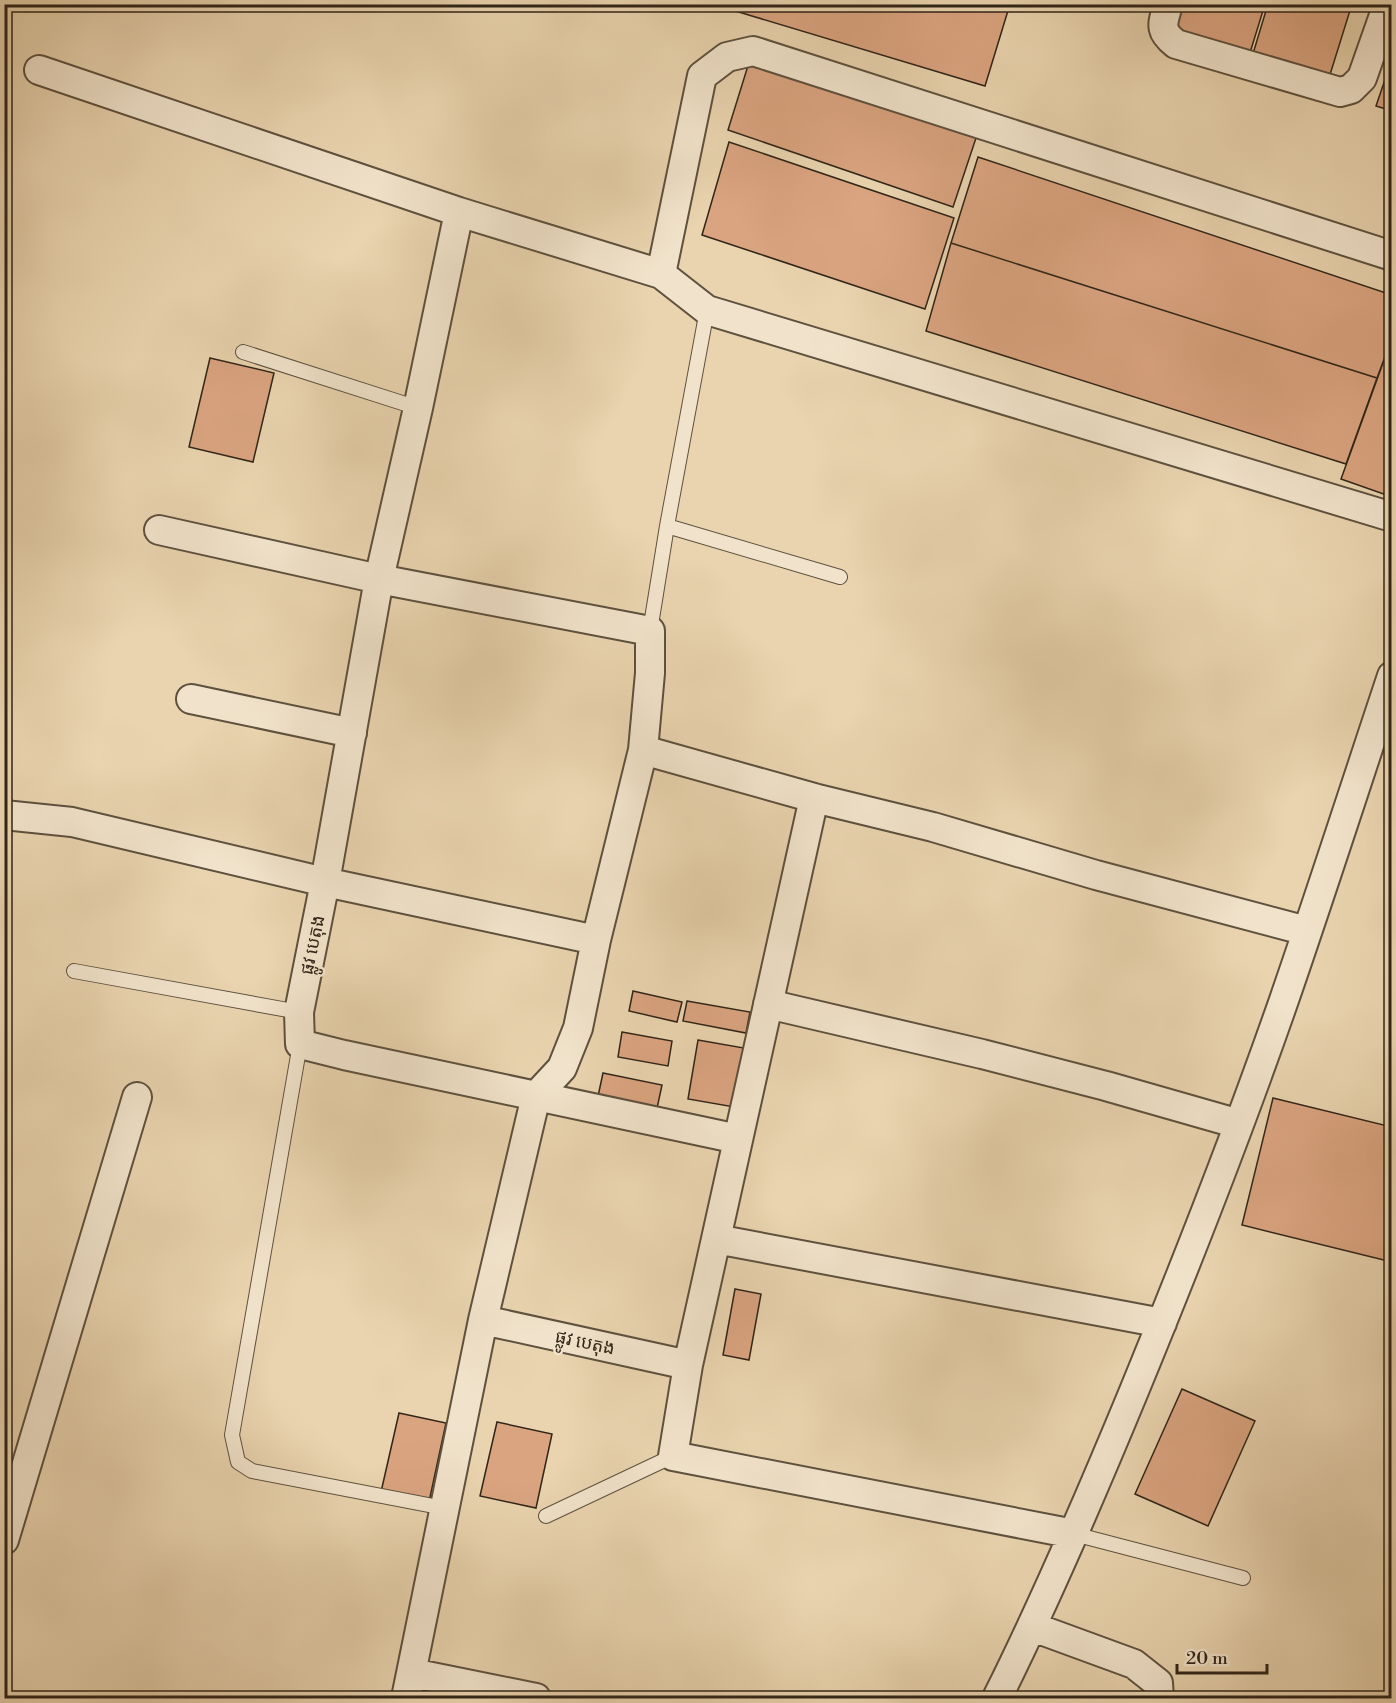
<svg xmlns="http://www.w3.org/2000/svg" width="1396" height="1703" font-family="'Libre Bodoni','Noto Sans Khmer',serif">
<rect width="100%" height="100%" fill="#e9d4af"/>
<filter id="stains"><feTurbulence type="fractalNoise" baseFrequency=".00333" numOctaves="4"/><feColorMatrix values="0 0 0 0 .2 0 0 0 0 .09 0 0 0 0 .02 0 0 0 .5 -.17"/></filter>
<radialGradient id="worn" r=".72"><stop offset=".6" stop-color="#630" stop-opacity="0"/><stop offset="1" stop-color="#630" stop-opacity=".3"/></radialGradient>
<path fill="#daa480" stroke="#302518" stroke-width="1.5" d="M733,4H1010L985,86L732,10Z
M1181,4H1265L1249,56L1173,31Z
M1268,4H1352L1328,81L1252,57Z
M751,56L979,129L953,207L728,130Z
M1392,59V111L1376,106Z
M729,142L954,218L925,309L702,235Z
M978,157L1392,295V338L1377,378L951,243Z
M951,243L1377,378L1346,464L926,331Z
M1392,338V497L1341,479Z
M210,358L274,373L253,462L189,447Z
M633,991L682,1002L677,1022L629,1011Z
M687,1001L750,1012L746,1033L683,1021Z
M622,1032L672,1041L668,1066L618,1057Z
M698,1040L744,1048L734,1107L688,1099Z
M603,1073L662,1085L656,1113L597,1101Z
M1273,1098L1392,1127V1262L1242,1225Z
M735,1289L761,1294L749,1360L723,1355Z
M1182,1389L1255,1421L1208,1526L1135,1494Z
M399,1413L446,1423L429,1502L381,1492Z
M497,1422L552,1434L536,1508L480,1496Z"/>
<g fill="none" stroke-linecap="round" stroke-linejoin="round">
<g stroke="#5e513e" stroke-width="16">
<path id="service" d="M707,310L667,526L840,577
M243,352L418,408
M650,631L667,526
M74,971L299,1012
M300,1044L232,1435L238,1462L252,1471L444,1508
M546,1516L673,1456
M1074,1534L1243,1578"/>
</g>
<g stroke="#5e513e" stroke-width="32">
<path id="minor" d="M1168,4C1163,24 1158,30 1176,44L1340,92L1351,89L1362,78L1388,4
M39,70L459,212L661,274L707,310L1392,517
M459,212L418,408L379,579L325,882L299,1012L300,1044L344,1055L738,1139
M661,274L702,76L727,57L753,51L1392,256
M159,530L379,579L650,631V673L643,750L596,940L578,1028L562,1068L536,1096L483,1320L406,1698
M191,699L352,733
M643,750L814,798L933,827L1096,875L1307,931
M814,798L688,1365L673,1456L1074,1534
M4,815L72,822L325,882L596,940
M768,1004L982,1054L1106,1086L1239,1124
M716,1239L1162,1323
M483,1320L688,1365
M4,1540L137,1097
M1033,1627L1134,1664L1158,1683L1159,1698
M412,1673L536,1698
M997,1698C1047,1598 1091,1495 1134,1391C1187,1262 1238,1132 1284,1000C1321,893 1356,784 1392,676"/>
</g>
<use href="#service" stroke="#f1e3cb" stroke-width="14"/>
<use href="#minor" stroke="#f1e3cb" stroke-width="28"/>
</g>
<g text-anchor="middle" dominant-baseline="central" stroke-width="5" stroke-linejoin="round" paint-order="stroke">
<g font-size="18" fill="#302518" stroke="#f1e3cb">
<text transform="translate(313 945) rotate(-78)">ផ្លូវ បេតុង</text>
<text transform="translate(585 1343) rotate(12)">ផ្លូវ បេតុង</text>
</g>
</g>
<rect width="1396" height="1703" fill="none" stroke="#e9d4af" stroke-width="24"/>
<rect x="6" y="6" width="1384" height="1691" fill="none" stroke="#302518" stroke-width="3"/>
<rect x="12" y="12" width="1372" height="1679" fill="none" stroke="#302518" stroke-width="1.5"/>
<path d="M1177 1664v9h90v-9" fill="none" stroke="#302518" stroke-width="3"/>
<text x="1186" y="1664" font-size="18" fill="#302518" stroke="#f1e3cb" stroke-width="4.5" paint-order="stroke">20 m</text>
<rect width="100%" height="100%" filter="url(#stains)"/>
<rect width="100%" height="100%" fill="url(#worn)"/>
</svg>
